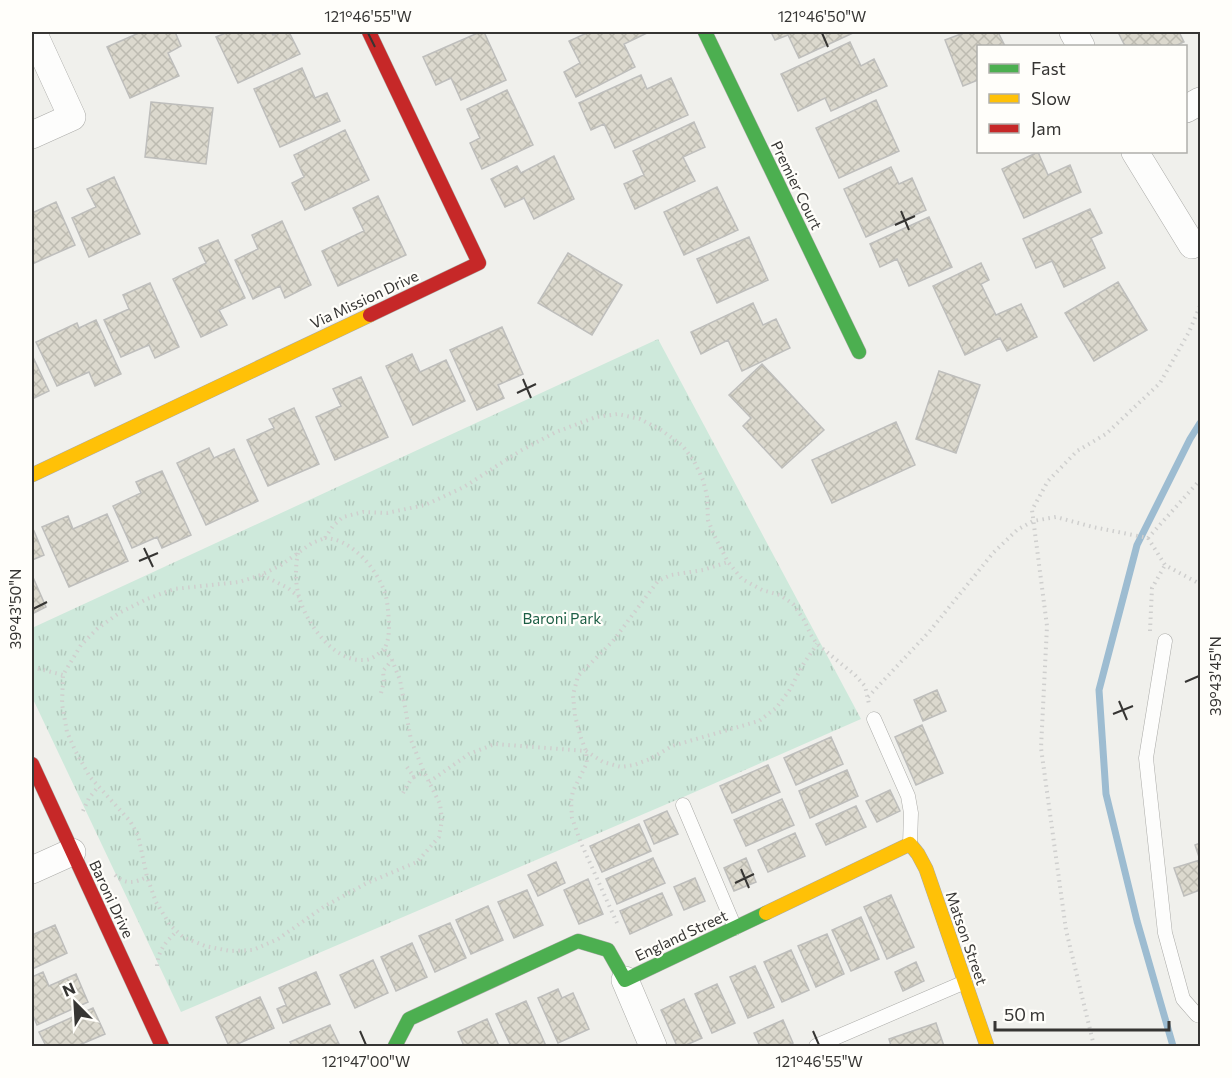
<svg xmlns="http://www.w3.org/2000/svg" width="1232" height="1078" font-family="Commissioner,sans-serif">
<defs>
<pattern id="park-tufts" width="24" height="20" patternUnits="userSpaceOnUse" patternTransform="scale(1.5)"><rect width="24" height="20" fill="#cee9db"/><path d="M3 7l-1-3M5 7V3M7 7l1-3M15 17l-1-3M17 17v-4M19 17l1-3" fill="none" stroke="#b2c8bc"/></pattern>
<pattern id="building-cross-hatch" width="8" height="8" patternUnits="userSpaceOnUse" patternTransform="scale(1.5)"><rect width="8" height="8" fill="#dcd9ce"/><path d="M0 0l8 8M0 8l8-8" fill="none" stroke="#bdbbb1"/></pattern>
</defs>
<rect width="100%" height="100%" fill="#f0f0ec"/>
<path fill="url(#park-tufts)" d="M658,339L861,719L688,795L181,1012L32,697V628Z"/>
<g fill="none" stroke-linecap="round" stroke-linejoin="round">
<path stroke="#9dbcd1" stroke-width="7" d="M1173,1046L1137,921L1106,794L1099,690L1137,545L1190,439L1200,423"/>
</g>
<path fill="url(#building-cross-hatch)" stroke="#bebebc" stroke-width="1.5" d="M141,32H175L181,46L168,53L179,76L130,98L107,47Z
M228,32H271L273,35L279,32H289L300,54L238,83L216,37Z
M480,32H484L506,80L461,100L451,78L436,85L423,57Z
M589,32H649L624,44L635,67L576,97L564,72L580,63L569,41Z
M771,32H855L799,58L788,35L775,40Z
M966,32H998L1005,46H978V80L963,86L945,40Z
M1118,32H1179L1184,42L1175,46H1125Z
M850,42L861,66L874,59L887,86L831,111L825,98L798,111L781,74Z
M302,68L315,98L327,93L340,121L280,147L254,89Z
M641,75L647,89L671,78L688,115L615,148L604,124L591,130L579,103Z
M507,90L533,145L482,169L470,143L480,138L467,109Z
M876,100L899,151L839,178L816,128Z
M151,102L213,108L206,164L145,157Z
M694,122L705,147L683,157L695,181L635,209L624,184L644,175L633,151Z
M345,130L369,180L305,210L292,183L304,177L294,155Z
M1038,152L1048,175L1070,165L1081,192L1024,218L1002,169Z
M554,156L574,199L534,219L524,198L505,207L491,179L517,166L521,173Z
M891,167L899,184L912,178L926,210L866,237L844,189Z
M114,177L140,234L89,257L72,218L96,207L87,189Z
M717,187L738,230L684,255L664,212Z
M378,196L406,255L338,286L322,251L364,231L353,208Z
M56,202L75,245L32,264V213Z
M1090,209L1102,233L1091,238L1105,268L1064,287L1052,261L1036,268L1023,239Z
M929,217L952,267L909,286L897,259L880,267L870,244Z
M282,221L311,285L285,298L280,286L253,299L235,260L258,249L252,235Z
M749,237L768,280L717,303L697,259Z
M218,240L245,298L219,310L227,325L201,337L173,279L206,263L199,248Z
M568,253L622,285L592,335L538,303Z
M981,263L989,280L981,284L996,315L1021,304L1037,337L1007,351L1000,338L965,355L933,286Z
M1118,282L1147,330L1094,361L1065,313Z
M150,283L179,347L155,358L149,345L121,357L104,320L129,309L123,295Z
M753,303L763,325L776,319L790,348L742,371L728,340L701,354L691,332Z
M96,320L121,374L95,386L89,372L57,386L36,342L77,323L79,328Z
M502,327L523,374L498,385L504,398L477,410L450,350Z
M412,354L420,372L446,360L465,401L413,425L386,366Z
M32,355L49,391L32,399Z
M762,364L824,430L782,468L743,426L751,418L729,395Z
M939,371L980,385L956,453L916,439Z
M361,377L388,437L335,460L316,417L341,406L333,389Z
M294,408L319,464L268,486L247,440L274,428L269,419Z
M896,422L915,465L832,503L812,460Z
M209,448L214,458L234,449L258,501L206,525L177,463Z
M162,471L191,535L162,548L157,537L132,548L113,506L141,493L136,482Z
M107,514L128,561L69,587L42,527L68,516L73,529Z
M34,531L44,555L32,560V533Z
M32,575L46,607L32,614Z
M937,690L946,711L923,721L914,700Z
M922,725L943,773L916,785L895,737Z
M831,737L843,764L796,785L784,758Z
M768,765L780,792L732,813L720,786Z
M847,770L858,796L810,818L799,791Z
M890,790L900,811L877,822L866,801Z
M782,799L794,825L746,846L734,820Z
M856,806L866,827L826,845L816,824Z
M667,811L678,834L654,844L644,821Z
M639,824L651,851L602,872L590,846Z
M795,833L805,856L768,872L758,850Z
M1200,843V890L1184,896L1174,868L1200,860L1195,845Z
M653,858L665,883L617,904L606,879Z
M746,858L756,882L734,891L724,868Z
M556,862L565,883L538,896L528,875Z
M695,878L705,901L684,910L674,887Z
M588,879L603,914L579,924L564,890Z
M527,890L543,925L514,938L498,902Z
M662,893L672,915L630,934L620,911Z
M891,895L914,947L887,959L864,907Z
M488,906L503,940L471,954L456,920Z
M861,917L879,959L851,971L832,930Z
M450,923L466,958L435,972L419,936Z
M55,925L67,953L32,969V935Z
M827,934L844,974L816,987L798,946Z
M412,943L427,977L396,991L381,957Z
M791,950L809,990L782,1002L764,962Z
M373,960L388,993L355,1008L340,975Z
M916,962L924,981L903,991L895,972Z
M755,966L774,1007L748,1018L730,977Z
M43,972L49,986L76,974L88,1002L37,1025L32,1013V977Z
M316,972L330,1004L283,1023L277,1009L286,1005L279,988Z
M717,984L735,1023L712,1033L695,994Z
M558,989L562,998L573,993L589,1029L558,1043L538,998Z
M260,997L274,1028L233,1046H229L216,1017Z
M684,999L702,1038L684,1046H677L661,1010Z
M526,1001L546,1046H511L496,1014Z
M93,1008L105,1034L77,1046H46L39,1032Z
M487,1019L499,1046H464L458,1032Z
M783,1020L793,1043L785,1046H760L754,1033Z
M936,1023L944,1046H891L889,1039Z
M330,1025L340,1046H292L290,1042Z"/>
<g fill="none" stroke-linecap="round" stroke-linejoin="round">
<g stroke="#ababa8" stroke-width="15">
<path id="lane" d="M1165,641L1146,758L1165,933L1183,999L1197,1015L1200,1016
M874,719L908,796L911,813L910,844
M683,805L735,928
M816,1046L965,982"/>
</g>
<g stroke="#ababa8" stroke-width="28">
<path id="street" d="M1073,32L1081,46
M1186,109L1200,101
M32,135L72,117L33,32
M1135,152L1192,245
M32,870L72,852
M625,980L653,1046"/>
</g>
<g stroke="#ababa8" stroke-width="15">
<path id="fast" d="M705,32L859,352
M395,1046L409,1019L578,941L608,950L625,980L766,913"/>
</g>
<g stroke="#ababa8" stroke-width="15">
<path id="slow" d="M32,475L370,315
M766,913L910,844L918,854L926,869L987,1046"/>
</g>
<g stroke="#ababa8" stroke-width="15">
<path id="jam" d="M369,32L479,263L370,315
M32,764L162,1046"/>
</g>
<path stroke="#cfcfce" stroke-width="4" stroke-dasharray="1.5 4.5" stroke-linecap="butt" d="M325,538C352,539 377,569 385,593C388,603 388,612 389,622C389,632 389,641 384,649L392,660L400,680L411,740L424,772L440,804L442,820L439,837L417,862L367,883L325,906L278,939L253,950L230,951L205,946L183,937L170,925L156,902L147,877L138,835L130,821L90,777L75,750L67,732L62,704L63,675L81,645L97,629L119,613L147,599L174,589L239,582L261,575L281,565L312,543Z
M325,538L333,526L343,517L363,512L387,513L425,505L464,487L520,451L556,432L596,417L618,414L640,419L661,430L682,445L694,461L703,480L707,496L708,520L714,535L728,562L742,579L762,590L780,595L793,604L804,620L811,635L817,644L855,675L865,686L869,704
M1148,538L1165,565L1200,584
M298,553C295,568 295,585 300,600C308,625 334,662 364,660C372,660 378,654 384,649
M262,575L288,588L299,597
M1150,631L1152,588L1165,565
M32,667L63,675
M381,693L384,682L383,671L392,660
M868,697L929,632L993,553L1017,530L1033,521L1056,517L1093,527L1148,538L1200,480
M407,767L414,777L424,772
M429,782L469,754L495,744L586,751L603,762L621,767L634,765L650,759L672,746L759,721L776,708L789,691L804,663L817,644
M403,793L412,778L414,777
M83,811L89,798L98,787
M115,875C126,885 134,883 147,877
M617,923L581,843L572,818L571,801L573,791L587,763L586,751L581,738L575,716L573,695L578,676L613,641L658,581L671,575L703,570L728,562
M157,966C158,950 166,942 177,931
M1094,1046L1066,930L1041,748L1047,626L1032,510L1048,481L1077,451L1106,434L1160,383L1189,332L1200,306"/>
<use href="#lane" stroke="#fdfdfc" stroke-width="14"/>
<use href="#street" stroke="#fdfdfc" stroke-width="27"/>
<use href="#fast" stroke="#4caf50" stroke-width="14"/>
<use href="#slow" stroke="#ffc107" stroke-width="14"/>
<use href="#jam" stroke="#c62828" stroke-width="14"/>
</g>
<path fill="none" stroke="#363533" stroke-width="2" d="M368,33L375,47M822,33L828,47M901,211L909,230M895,225L915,216M523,379L531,398M517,393L536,384M144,548L153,567M139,561L158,553M33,609L47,602M1185,682L1199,676M1119,701L1127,720M1113,714L1133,706M741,869L749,888M735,883L754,874M360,1031L366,1045M813,1031L819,1045"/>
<g text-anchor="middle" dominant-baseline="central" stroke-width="4.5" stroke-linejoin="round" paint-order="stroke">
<g font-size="15" fill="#363533" stroke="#fffefa">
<text transform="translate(797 185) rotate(64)">Premier Court</text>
<text transform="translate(364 299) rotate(-25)">Via Mission Drive</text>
<text transform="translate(112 899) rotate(65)">Baroni Drive</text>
<text transform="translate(681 935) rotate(-25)">England Street</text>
<text transform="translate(967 938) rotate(71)">Matson Street</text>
</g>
<g font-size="15" fill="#1c5e45" stroke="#fffefa">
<text x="562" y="618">Baroni Park</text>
</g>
</g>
<rect width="1232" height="1078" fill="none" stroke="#fffefa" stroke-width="66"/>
<rect x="977" y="45" width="210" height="108" fill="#fffefa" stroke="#afaeaa" stroke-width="1.5"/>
<rect x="989" y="64" width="30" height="9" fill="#4caf50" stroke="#afaeaa" stroke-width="1.5"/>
<text x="1031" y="75" font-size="18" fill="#363533">Fast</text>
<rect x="989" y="94" width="30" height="9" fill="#ffc107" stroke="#afaeaa" stroke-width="1.5"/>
<text x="1031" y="105" font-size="18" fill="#363533">Slow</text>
<rect x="989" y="124" width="30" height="9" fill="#c62828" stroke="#afaeaa" stroke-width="1.5"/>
<text x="1031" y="135" font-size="18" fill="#363533">Jam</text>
<g transform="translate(75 1003) rotate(336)" stroke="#fffefa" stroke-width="4.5" paint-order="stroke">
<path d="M0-4.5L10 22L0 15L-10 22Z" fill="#363533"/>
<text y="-9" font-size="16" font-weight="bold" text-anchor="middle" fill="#363533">N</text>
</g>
<path d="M995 1021v9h174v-9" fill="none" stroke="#363533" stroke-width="3"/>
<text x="1004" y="1021" font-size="18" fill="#363533" stroke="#fffefa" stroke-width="4.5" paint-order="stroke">50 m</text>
<rect x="33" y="33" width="1166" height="1012" fill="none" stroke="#363533" stroke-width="2"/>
<g font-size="15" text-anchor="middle" fill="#363533">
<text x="368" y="22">121°46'55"W</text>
<text x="822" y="22">121°46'50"W</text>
<text transform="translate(16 609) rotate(-90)" y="5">39°43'50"N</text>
<text transform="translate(1216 676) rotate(-90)" y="5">39°43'45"N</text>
<text x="366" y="1067">121°47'00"W</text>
<text x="819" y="1067">121°46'55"W</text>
</g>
</svg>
